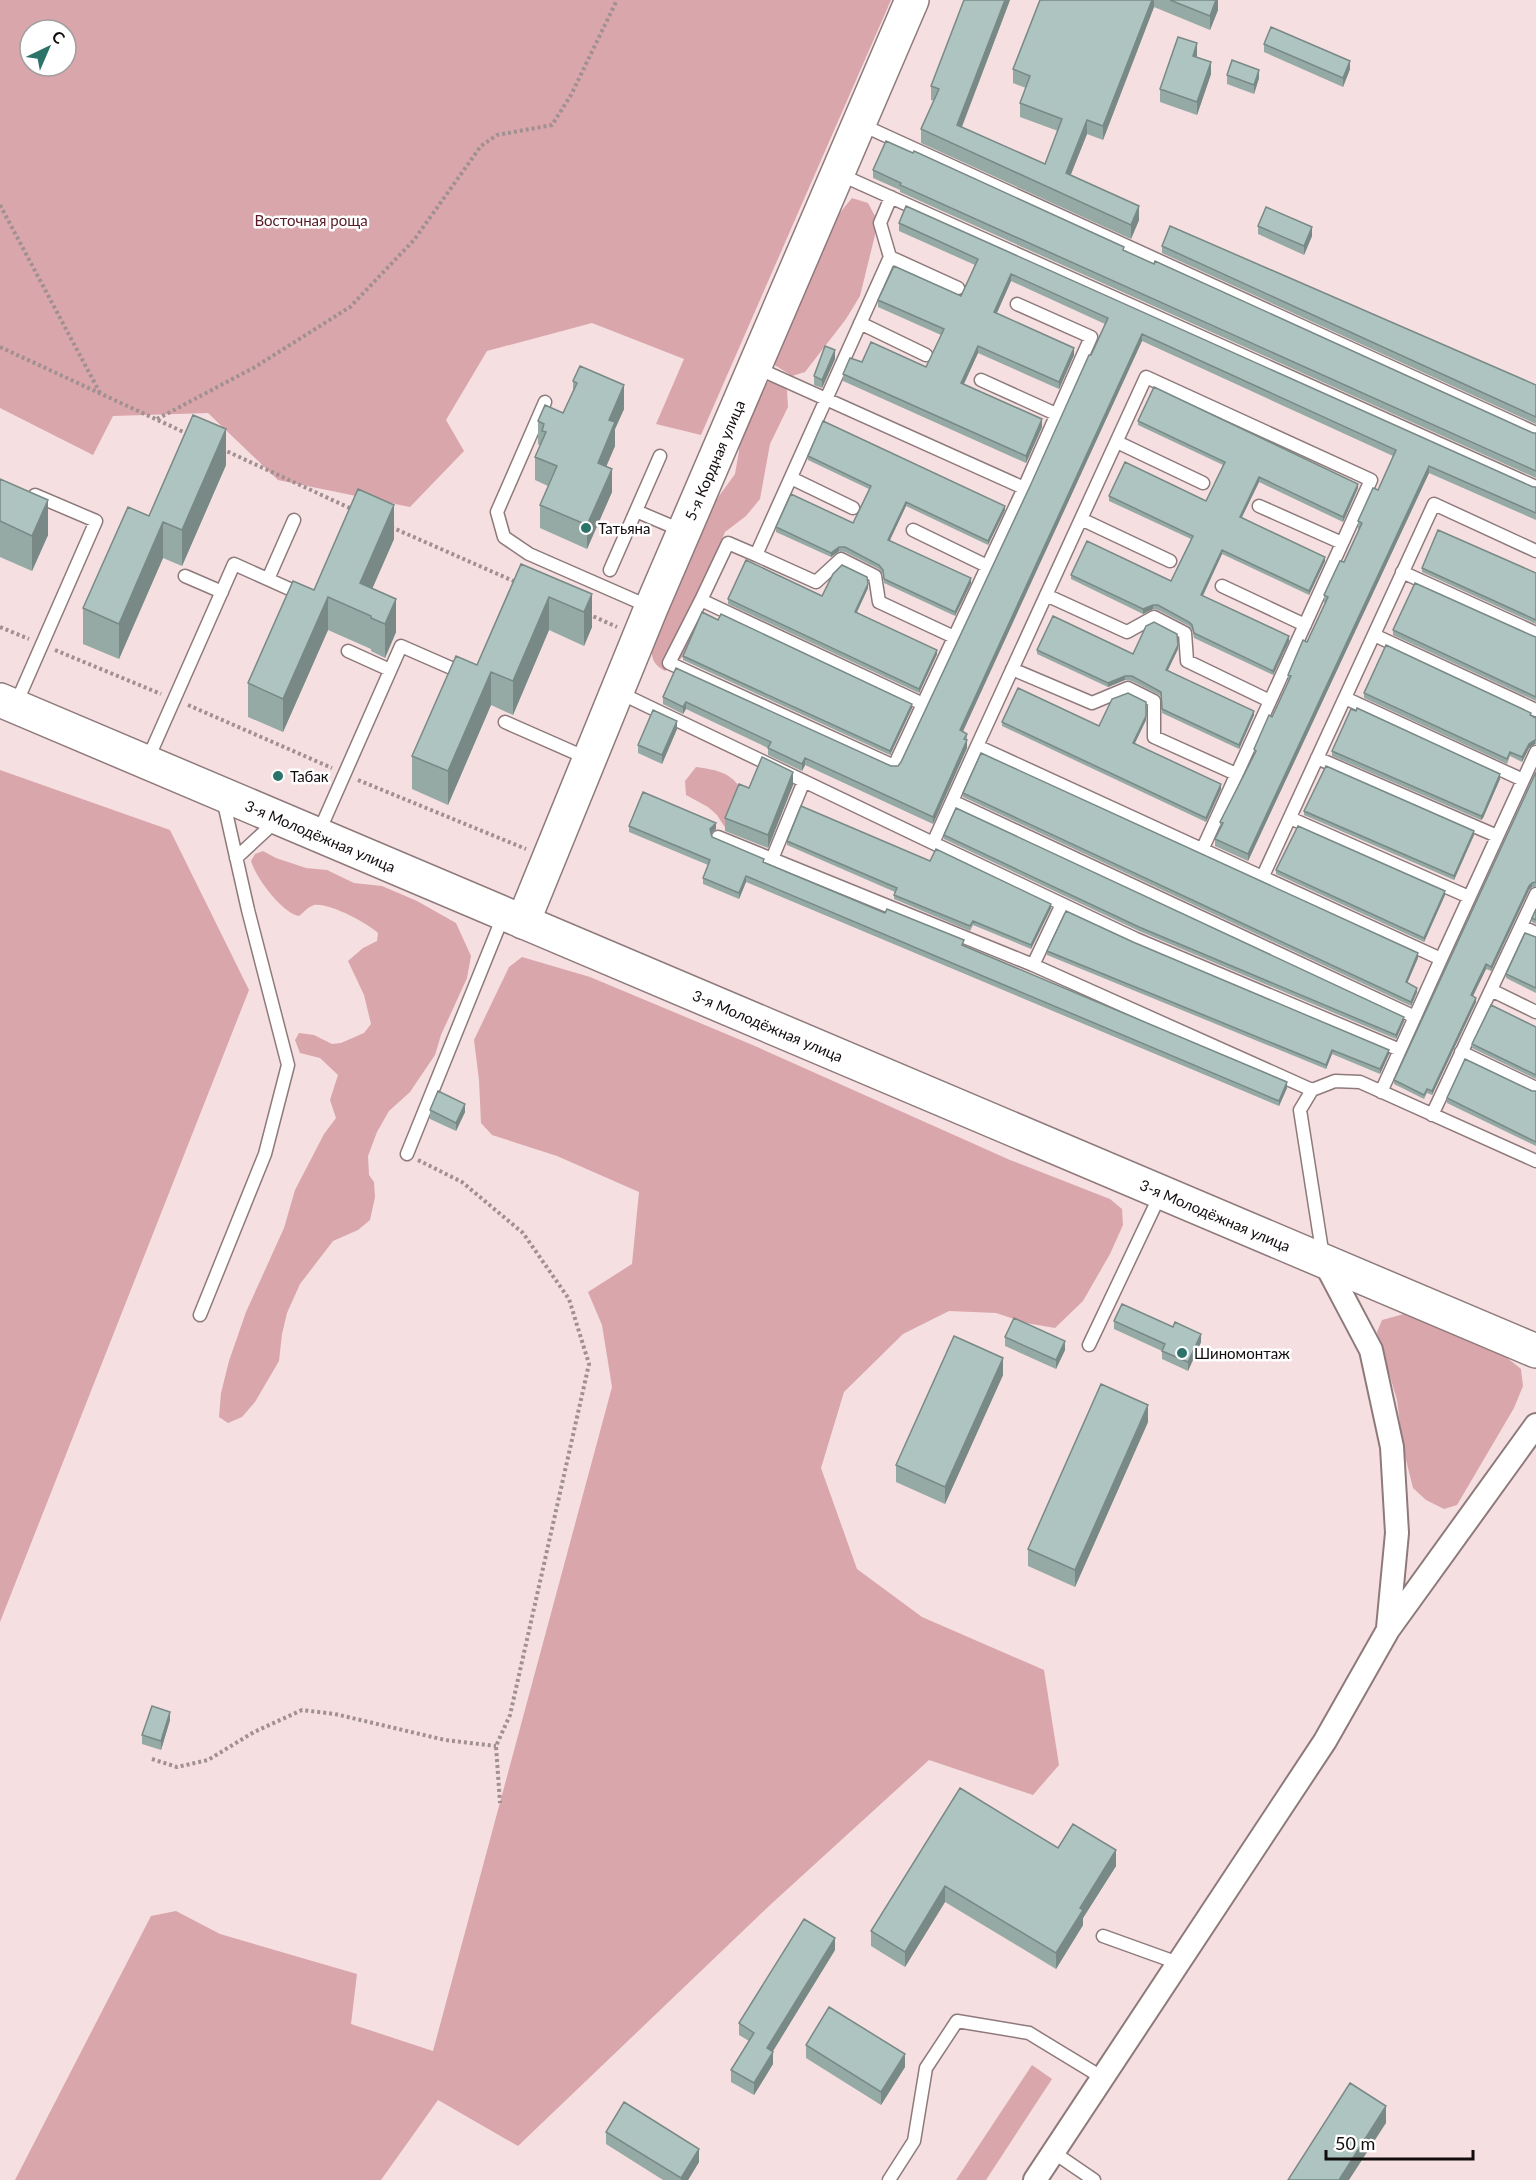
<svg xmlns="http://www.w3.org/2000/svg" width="1536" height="2180" font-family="Lato,sans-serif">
<rect width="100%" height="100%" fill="#f6dfe1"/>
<path fill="#d9a6ab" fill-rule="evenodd" d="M0,0H891L701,435L656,424L684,359L592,323L487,351L446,420L464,451L410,507L278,480L208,413L113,416L93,455L0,408ZM30,30H66V66H30Z
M852,198L868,203L875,216V235L860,296L846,319L805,372L792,376L770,362L825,231Z
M770,380L779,382L787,390L788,407L770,444L760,499L746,516L725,532L699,594L698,613L702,617L684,656L665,671C654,665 652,660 651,648L680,550L735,474L739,451L738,436L752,408L757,403L761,389Z
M696,767C726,771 734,775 749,801L726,829L717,815L708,807L686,795L685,781Z
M0,770L170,830L249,990L0,1622Z
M263,851L276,858L306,868L327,870L354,883L382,886L417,901L456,923L471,956L467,978L441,1035L435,1055L410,1092L389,1111L377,1132L368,1156L369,1175L374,1182L375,1197L370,1220L358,1230L333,1241L300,1284L287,1313L282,1334L279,1361L255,1402L242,1417L228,1423L219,1417L221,1393L229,1361L246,1312L284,1228L295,1190L324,1134L336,1118L330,1100L338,1075L320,1058L300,1053L295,1040L299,1033L314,1035L332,1044L341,1043L364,1033L371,1024L364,995L348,961L363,948L377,941L378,933C367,923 330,903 314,905C308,907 304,912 299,916C282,913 256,878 251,861L255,854Z
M522,957L590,977L755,1046L1010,1160L1110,1199L1122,1209L1123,1225L1110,1254L1083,1301L1055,1328L1026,1323L996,1313L949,1311L903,1334L844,1392L821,1468L857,1569L922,1617L1044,1670L1059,1765L1033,1795L929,1760L769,1906L518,2146L438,2100L381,2180H15L151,1916L176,1911L220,1934L357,1974L351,2024L433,2051L612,1387L602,1325L588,1292L632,1264L639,1192L557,1156L492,1135L481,1123L479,1080L474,1040L509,967Z
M1404,1314L1501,1353L1521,1369L1523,1386L1514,1408L1457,1505L1444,1509L1426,1500L1413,1488L1403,1448L1397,1400L1377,1332L1382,1320Z
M1032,2065L1052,2079L986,2180H956Z"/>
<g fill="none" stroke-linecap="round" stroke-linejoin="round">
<g stroke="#8e7a7b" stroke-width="15">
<path id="service" d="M860,124L1536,433
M839,174L1536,487
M891,197L880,223L890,257L756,555L728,543L701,600L923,704
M890,257L958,288
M860,323L926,355
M757,368L1024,488
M981,380L1056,414
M545,402L497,512L504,537L529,554L650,607
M1117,442L1203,483
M791,478L853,508
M1259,506L1342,543
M636,511L683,531
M1081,519L1170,561
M913,530L987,566
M756,555L816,582L841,559L875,576L879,602L954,637
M610,570L660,456
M1402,572L1536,633
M185,576L222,592
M268,579L294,520
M1222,586L1305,625
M1046,595L1127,632L1154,617L1185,633L1187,661L1270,701
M701,600L669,663L894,766L1024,488L1091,337L1017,304
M1374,635L1536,710
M348,651L390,670
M1012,669L1092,703L1128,688L1154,701V737L1236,774
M618,692L933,843L977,746L1441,959L1536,752
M1345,698L1523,780
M15,706L96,521L35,495
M505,722L589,759
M977,746L1146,377L1371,480L1202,850
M1317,758L1497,836
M147,761L234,564L303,595
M952,801L1415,1017
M1290,818L1469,897
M318,834L401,646L465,674
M718,837L1033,965L1312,1090
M933,843L1136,939L1400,1050
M236,858L277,820
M772,859L804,781
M1262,878L1434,504L1536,551
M1521,926L1536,933
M1033,965L1062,904
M1491,990L1536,1012
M1461,1052L1536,1088
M1381,1092L1441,959
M1432,1115L1536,894
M407,1154L504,914
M1323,1257L1300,1110L1312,1090L1335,1081L1360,1082L1536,1161
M200,1315L265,1154L288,1065L248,910L223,799
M1089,1345L1161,1193
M1103,1936L1178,1963
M1053,2152L1094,2180
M889,2180L914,2141L926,2068L957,2021L1029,2033L1103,2078"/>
</g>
<g stroke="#8e7a7b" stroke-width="26">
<path id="minor" d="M1324,1261L1371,1350L1392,1447L1397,1533L1388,1628
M1035,2180L1325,1741L1388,1630L1536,1425"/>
</g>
<g stroke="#8e7a7b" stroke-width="36">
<g id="secondary">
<path id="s1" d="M0,700L1536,1351"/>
<path id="s2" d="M523,922L651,608L912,0"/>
</g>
</g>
<path stroke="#a19091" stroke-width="4" stroke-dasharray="3 3" stroke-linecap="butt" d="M0,205L100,393
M0,347L190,435
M157,419L255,367L350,307L414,240L481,146L497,135L552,125L571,95L617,0
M222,449L354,510
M391,527L518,583
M588,614L617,627
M0,627L29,639
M55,650L161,694
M188,705L332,768
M358,780L526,849
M418,1160L462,1182L523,1233L569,1299L589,1364L510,1715L496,1746L500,1803
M152,1759L177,1767L208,1760L254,1732L302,1710L335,1714L445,1740L496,1746"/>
<use href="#service" stroke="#fff" stroke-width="12"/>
<use href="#minor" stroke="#fff" stroke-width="22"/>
<use href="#secondary" stroke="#fff" stroke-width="33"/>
</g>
<path fill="#95a9a5" d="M1010,0L962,127L1045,164L1058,131L1020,117V103L1026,88L1013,83V69L1040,0H1218V10L1210,30L1154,7L1103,140L1087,134L1070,175L1139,220L1131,239L921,143V129L934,101L931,100V86Z
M1264,44L1350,69L1343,87L1264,52Z
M1197,57L1211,74L1197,115L1160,102V89Z
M1227,75L1259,78L1254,94L1227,84Z
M873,170L1124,251L1533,433H1536V478L900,192V190L873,178Z
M899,223L1533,487H1536V520L1429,473L1248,861L1215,846V839L1220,828V822L1254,756V749L1272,717L1288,682V675L1307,642L1325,603L1324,602V595L1344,562L1359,529H1358V521L1378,490L1393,456L1142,341L962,732L967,734V748L933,824L805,765L802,771L768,755V748L686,709L683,714L663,704V697L676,668L891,766H898L901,762L1031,484L1105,324L1011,281L997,313L1074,355L1059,389L978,353L964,384L1042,427L1026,463L843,381V374L862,362L926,367L941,335L878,307V300L961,296L975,265L899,231Z
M1258,226L1312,236L1304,255L1258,234Z
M1162,246L1536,385V424L1162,253Z
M835,359L822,388L814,385V376Z
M573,381L624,409L615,429V446L606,466L612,492L587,549L540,528V505L548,486L535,480V457L540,446L538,444V421L563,413L573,391Z
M1138,421L1358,488L1343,522L1259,482L1242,517L1325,561L1309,595L1222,554L1203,596L1289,641L1273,675L1194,638L1192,629L1189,626L1158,610L1153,609L1143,614L1071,579V575L1171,581L1191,539L1109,501V496L1206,501L1223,465L1138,425Z
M808,456L1005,510L988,545L906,506L890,540L971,583L955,616L884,583L883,574L879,569L845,552L839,551L831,557L776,532V527L853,523L869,489L808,460Z
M226,465L182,566L163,558L119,659L83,644V608L149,516Z
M0,479L48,535L32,571L0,557Z
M394,539L372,589L396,632L385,658L371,651V649L328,630L283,732L248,717V683L314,590Z
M521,564L592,594V627L584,646L549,630L513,715L491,705L448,805L412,789V756L477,665Z
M1422,568L1536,573V624L1422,572Z
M868,588L857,612L937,654L919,693L728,604V599L822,596Z
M1393,630L1536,637V701L1393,635Z
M1178,649L1168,670L1254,715L1239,749L1162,713L1161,696L1132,681L1125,680L1108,687L1037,654V650L1133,654Z
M683,656L912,708L890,755L683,660Z
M1364,693L1531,716L1536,718V744H1535L1529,748L1522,762L1510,756L1507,764L1364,698Z
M1146,720L1135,743L1221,789L1206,822L1002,726V722L1099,726Z
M677,729L662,764L638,753V745Z
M1332,751L1500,779L1483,818L1481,820L1332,756Z
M1536,772V887H1532L1529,890L1491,971L1486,969L1473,996L1476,1002L1432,1095L1427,1093L1424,1099L1394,1084V1080Z
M793,785L768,848L725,831V818L749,788Z
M963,793L1418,958L1407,983L1417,992L1411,1006L963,797Z
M1304,811L1474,835L1454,880L1304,815Z
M629,826L716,829L711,834L712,837L764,862L964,946L1287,1088L1279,1106L746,882L739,899L703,884V878L708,865L629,832Z
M944,835L1404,1021L1396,1039L1139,931L944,839Z
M787,841L930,861L1051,908L1031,949L973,925L970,931L894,899V895L895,892L787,845Z
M1276,870L1445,895L1424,942L1276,874Z
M1536,909V924L1532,922V918Z
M1536,937V993L1506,978V974Z
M1133,942L1389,1054L1380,1074L1332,1054L1326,1069L1047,955V951Z
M1536,1027V1079L1472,1048V1044Z
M1532,1091H1536V1146L1447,1103V1098Z
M430,1110L465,1112L456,1131L430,1119Z
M1114,1321L1201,1342L1188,1371L1162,1359V1351L1114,1329Z
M1005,1337L1065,1350L1056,1369L1005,1346Z
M1003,1375L945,1504L896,1482V1465Z
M1148,1422L1075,1587L1028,1566V1549Z
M170,1720L161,1750L142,1744V1735Z
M960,1788L1058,1848L1116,1866L1083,1918V1925L1056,1969L945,1902L905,1967L871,1946V1931Z
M835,1950L772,2052L773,2064L754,2095L731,2082V2070L749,2041L739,2035V2023Z
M806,2045L905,2067L881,2105L806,2058Z
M606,2132L699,2162L688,2180H663L606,2144Z"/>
<path fill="#798986" d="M1005,0H1010L957,139V125Z
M1152,0H1154V7L1103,140V126Z
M1216,0H1218V10L1210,30V16Z
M1197,43V56L1193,68V56Z
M1350,61V69L1343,87V78Z
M1211,62V74L1197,115V102Z
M1259,70V78L1254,94V85Z
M1087,120V134L1066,187V173Z
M1139,206V220L1131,239V225Z
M1312,227V236L1304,255V246Z
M1011,274V281L994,319V312Z
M1142,334V341L960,738V730Z
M978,346V353L961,390V383Z
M1074,348V355L1059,389V382Z
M835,350V359L822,388V380Z
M624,385V409L615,429V446L598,486V463L609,420Z
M1042,419V427L1026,463V456Z
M226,429V465L182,566V530Z
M1429,466V473L1248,861V854Z
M612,469V492L587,549V525Z
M1259,477V482L1240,521V517Z
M1358,484V488L1343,522V517Z
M48,500V535L32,571V536Z
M906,502V506L888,544V540Z
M394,505V539L362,612L360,583Z
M1005,506V510L988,545V541Z
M163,522V558L119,659V624Z
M839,547V551L831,557V553Z
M1222,550V554L1201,599V595Z
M1325,557V561L1309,595V591Z
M971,578V583L955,616V612Z
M868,584V588L855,616V612Z
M592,594V627L584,646V612Z
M328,597V630L283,732V699Z
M549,597V630L513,715V681Z
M396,599V632L385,658V624Z
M1153,605V609L1143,614V609Z
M1289,636V641L1273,675V671Z
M1178,645V649L1166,674V670Z
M937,650V654L919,693V689Z
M491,672V705L448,805V771Z
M1125,676V680L1108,687V683Z
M686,702V709L683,714V707Z
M912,704V708L890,755V751Z
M1254,711V715L1239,749V745Z
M1146,716V720L1133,747V743Z
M677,721V729L662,764V755Z
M967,740V748L933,824V817Z
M1535,740V744L1529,748L1522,762V757L1529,744Z
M805,758V765L802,771V764Z
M793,772V785L768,848V835Z
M1500,774V779L1483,818L1481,820V816Z
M1221,784V789L1206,822V818Z
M716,823V829L710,834V829Z
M1474,831V835L1454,880V876Z
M746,876V882L739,899V893Z
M1532,883V887L1529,890L1491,971V967L1529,886Z
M1445,891V895L1424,942V938Z
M1051,904V908L1031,949V945Z
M1418,953V958L1406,986V982Z
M1486,964V969L1471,1000V995Z
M1417,988V992L1411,1006V1002Z
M1476,998V1002L1432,1095V1091Z
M1404,1017V1021L1396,1039V1035Z
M1332,1050V1054L1326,1069V1065Z
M1389,1050V1054L1380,1074V1069Z
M1287,1082V1088L1279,1106V1101Z
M465,1104V1112L456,1131V1123Z
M1201,1334V1342L1188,1371V1362Z
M1065,1341V1350L1056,1369V1360Z
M1003,1358V1375L945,1504V1487Z
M1148,1405V1422L1075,1587V1570Z
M170,1712V1720L161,1750V1741Z
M1116,1850V1866L1083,1918V1925L1056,1969V1953L1080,1908Z
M945,1886V1902L905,1967V1952Z
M835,1938V1950L767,2061V2048Z
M773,2052V2064L754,2095V2083Z
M905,2054V2067L881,2105V2092Z
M1386,2106V2123L1349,2180H1339Z
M699,2149V2162L688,2180H681V2178Z"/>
<path fill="#adc4c0" stroke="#798986" stroke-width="1.5" d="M964,0H1005L957,125L1045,164L1062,119L1020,103L1030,76L1013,69L1040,0H1152L1103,126L1087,120L1066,173L1139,206L1131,225L921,129L939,89L931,86Z
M1170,0H1216L1210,16Z
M1271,27L1350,61L1343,78L1264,44Z
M1178,37L1197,43L1193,56L1211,62L1197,102L1160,89Z
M1232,60L1259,70L1254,85L1227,75Z
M886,141L913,153L914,151L1124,247L1123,250L1154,264L1155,261L1533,433H1536V471L900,185L901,183L873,170Z
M906,206L1533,487H1536V513L1429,466L1248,854L1215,839L1223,823L1220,822L1256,751L1254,749L1269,715L1272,717L1291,676L1288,675L1303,640L1307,642L1328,597L1324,595L1340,561L1344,562L1362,523L1358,521L1373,488L1378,490L1396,450L1142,334L960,730L967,734L964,739L967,740L933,817L805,758L802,764L768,748L771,742L686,702L683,707L663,697L676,668L891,766H898L901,762L1031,484L1089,355H1091L1108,318L1011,274L994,312L1074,348L1059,382L978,346L961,383L1042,419L1026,456L843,374L850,358L862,362L871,342L926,367L944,329L878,300L894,266L961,296L978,259L899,223Z
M1266,207L1312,227L1304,246L1258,226Z
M1170,226L1536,385V417L1162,246Z
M825,346L835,350L822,380L814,376Z
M580,366L624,385L609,420L615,422L598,463L612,469L587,525L540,505L557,466L535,457L546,432L542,431L544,424L538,421L545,405L563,413L577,383L573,381Z
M1154,387L1358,484L1343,517L1259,477L1240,517L1325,557L1309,591L1222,550L1201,595L1289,636L1273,671L1194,633L1192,625L1189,622L1158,605H1153L1143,609L1071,575L1087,541L1171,581L1193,536L1109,496L1125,462L1206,501L1225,462L1138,421Z
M193,415L226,429L182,530L163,522L119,624L83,608L128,507L149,516Z
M823,421L1005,506L988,541L906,502L888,540L971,578L955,612L884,579L883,570L879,565L845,547H839L831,553L776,527L791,494L853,523L871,486L808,456Z
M0,479L48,500L32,536L0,521Z
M358,489L394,505L360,583L396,599L385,624L371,618V616L328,597L283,699L248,683L293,581L314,590Z
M1438,530L1536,573V620L1422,568Z
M746,560L822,596L833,574L842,565L867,577L868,584L855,612L937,650L919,689L728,599Z
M521,564L592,594L584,612L549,597L513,681L491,672L448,771L412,756L456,656L477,665Z
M1415,583L1533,636L1536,637V697L1393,630Z
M702,612L718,620L721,614L912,704L890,751L683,656Z
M1053,616L1133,654L1146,626L1154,622L1177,634L1178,645L1166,670L1254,711L1239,745L1162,709L1161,692L1132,676H1125L1108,683L1037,650Z
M1386,645L1531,713L1530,715L1536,718V740H1535L1529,744L1522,757L1510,752L1507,759L1364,693Z
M1018,688L1099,726L1112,699L1128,693L1146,702V716L1133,743L1221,784L1206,818L1002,722Z
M1357,708L1500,774L1483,814L1481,816L1332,751L1351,709L1356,711Z
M653,710L677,721L662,755L638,745Z
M981,753L1418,953L1406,982L1417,988L1411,1002L963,793Z
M762,757L793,772L768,835L725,818L739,784L749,788Z
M1326,766L1474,831L1454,876L1304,811Z
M1536,772V882L1532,883L1529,886L1491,967L1486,964L1471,995L1476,998L1432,1091L1427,1089L1424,1095L1394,1080Z
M643,792L716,823L710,829L712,837L764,859L763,862L885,913L887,909L964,940L962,945L1287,1082L1279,1101L746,876L739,893L703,878L710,860L629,826Z
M801,806L930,861L936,849L1051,904L1031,945L973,921L970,926L894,895L897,888L787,841Z
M956,808L1404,1017L1396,1035L1139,927L944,835Z
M1298,826L1445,891L1424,938L1276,870Z
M1536,909V920L1532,918Z
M1066,911L1133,942L1389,1050L1380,1069L1332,1050L1326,1065L1047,951Z
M1525,933L1536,937V988L1506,974Z
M1491,1005L1536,1027V1075L1472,1044Z
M1465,1059L1532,1091H1536V1142L1447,1098Z
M438,1091L465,1104L456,1123L430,1110Z
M1122,1304L1173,1327L1175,1322L1201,1334L1188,1362L1162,1351L1165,1344L1114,1321Z
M1014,1318L1065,1341L1056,1360L1005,1337Z
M954,1336L1003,1358L945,1487L896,1465Z
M1101,1384L1148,1405L1075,1570L1028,1549Z
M152,1706L170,1712L161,1741L142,1735Z
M960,1788L1058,1848L1073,1824L1116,1850L1080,1908L1083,1910L1056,1953L945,1886L905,1952L871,1931Z
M804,1919L835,1938L767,2048L773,2052L754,2083L731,2070L754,2033L739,2023Z
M829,2007L905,2054L881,2092L806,2045Z
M1350,2083L1386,2106L1339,2180H1288Z
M624,2102L699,2149L681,2178L606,2132Z"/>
<g fill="#2c736a" stroke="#fff" stroke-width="2">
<circle cx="586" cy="528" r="6"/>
<circle cx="278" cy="776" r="6"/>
<circle cx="1182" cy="1353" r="6"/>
</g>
<g text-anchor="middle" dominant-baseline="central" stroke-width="5" stroke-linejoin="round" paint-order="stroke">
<g font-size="15" fill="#581a26" stroke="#fff">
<text x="311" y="220">Восточная роща</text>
</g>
<g font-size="15" fill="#130c0c" stroke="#fff">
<text stroke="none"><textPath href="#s2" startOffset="500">5-я Кордная улица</textPath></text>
<text stroke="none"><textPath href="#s1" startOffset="348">3-я Молодёжная улица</textPath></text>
<text stroke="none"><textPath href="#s1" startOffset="834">3-я Молодёжная улица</textPath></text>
<text stroke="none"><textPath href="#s1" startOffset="1320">3-я Молодёжная улица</textPath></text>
</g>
<g font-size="15" fill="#130c0c" stroke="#fff" text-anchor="start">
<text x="598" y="528">Татьяна</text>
<text x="290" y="776">Табак</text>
<text x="1194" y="1353">Шиномонтаж</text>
</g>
</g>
<g transform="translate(48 48) rotate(44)"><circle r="28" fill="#ffffff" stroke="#a19e9e" stroke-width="1.5"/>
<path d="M0-4.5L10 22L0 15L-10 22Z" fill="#2c736a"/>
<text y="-9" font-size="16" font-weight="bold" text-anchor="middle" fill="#130c0c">С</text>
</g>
<path d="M1326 2150v9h147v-9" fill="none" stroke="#130c0c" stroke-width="3"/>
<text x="1335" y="2150" font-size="18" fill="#130c0c" stroke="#ffffff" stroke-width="4.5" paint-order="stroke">50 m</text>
</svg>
